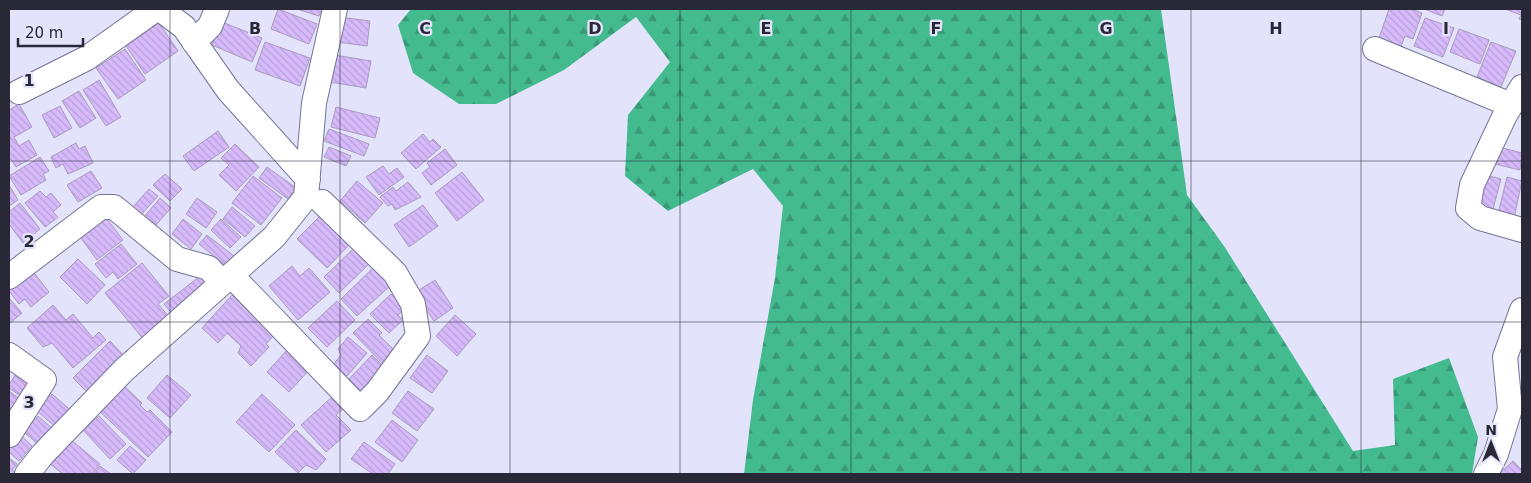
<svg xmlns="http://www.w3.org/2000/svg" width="1531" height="483" font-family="'DejaVu Sans',sans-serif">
<defs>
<pattern id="forest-firs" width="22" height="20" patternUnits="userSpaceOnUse" patternTransform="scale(1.25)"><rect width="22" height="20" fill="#44bb8f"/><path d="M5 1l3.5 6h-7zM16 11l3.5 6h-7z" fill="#399876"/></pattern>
<pattern id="building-back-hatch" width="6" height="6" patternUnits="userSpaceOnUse" patternTransform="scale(1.25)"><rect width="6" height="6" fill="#d7bafb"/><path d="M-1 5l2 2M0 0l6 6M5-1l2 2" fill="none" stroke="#b9a0d8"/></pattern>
</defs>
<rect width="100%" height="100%" fill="#e3e4fb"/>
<path fill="url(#forest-firs)" d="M411,9H1161L1187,195L1224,246L1353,451L1395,445L1393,379L1449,358L1478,437L1472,474H744L753,400L775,278L783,206L753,169L668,211L625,176L628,115L670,62L636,17L564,70L496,104H459L413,73L398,25Z"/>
<path fill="url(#building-back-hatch)" stroke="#aa9bbd" d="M278,9L317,24L309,44L271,29Z
M297,9H322L319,16Z
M1389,9H1411L1422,13L1413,39L1405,36L1401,46L1379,38Z
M1424,9H1445L1442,16Z
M1505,9H1522V20L1519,19L1521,15Z
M340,17L370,21L367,46L337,42Z
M1425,18L1454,28L1443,57L1414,46Z
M222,22L262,38L252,62L212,45Z
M159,23L178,51L145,74L126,46Z
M1459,29L1489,40L1480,64L1450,52Z
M265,42L310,58L300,86L255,70Z
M1491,42L1516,51L1501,87L1477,77Z
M125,49L146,80L118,99L96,68Z
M335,55L371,61L366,88L330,82Z
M99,80L121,117L106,126L83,90Z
M79,91L96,118L80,128L62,101Z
M19,104L32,127L14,137L19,146L29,140L37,155L16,167L11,159L9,160V110Z
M60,106L72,128L54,138L42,115Z
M336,107L380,118L375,138L331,127Z
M329,129L369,144L364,156L324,141Z
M218,131L229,147L194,171L183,156Z
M423,134L430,142L433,139L441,147L416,169L401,153Z
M76,143L79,149L85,146L93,163L68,174L63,164L56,168L51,157Z
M235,144L259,167L236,191L219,175L229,165L221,158Z
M329,147L351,156L346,166L324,157Z
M1499,147L1522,153L1520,170L1495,164Z
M445,149L457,165L431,185L422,173L430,167L427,163Z
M40,157L49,171L43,174L46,180L21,195L9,176Z
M383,166L389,174L397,168L404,177L379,195L366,177Z
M267,167L296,188L288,199L259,178Z
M91,171L102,188L78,202L67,185Z
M462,172L484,200L457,221L435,193Z
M165,174L182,189L170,201L153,185Z
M1482,174L1501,179L1493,209L1475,205Z
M253,176L282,198L261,225L232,203Z
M1507,177L1522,181L1514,218L1498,214Z
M357,181L383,203L365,223L340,201Z
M408,182L421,197L395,210L392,204L388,206L380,197L393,187L396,191Z
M9,185L18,200L9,206Z
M149,189L158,196L139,217L131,209Z
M40,191L46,197L51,193L61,205L53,212L58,217L45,227L25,203Z
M160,198L171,208L155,226L144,217Z
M197,198L217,212L206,228L186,214Z
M20,203L40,229L23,243L9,224V212Z
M423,205L438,226L409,247L394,225Z
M232,207L255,226L245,237L223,219Z
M104,215L123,240L97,260L78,234Z
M320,216L349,245L327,268L297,239Z
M183,219L202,234L191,249L172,234Z
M221,219L241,237L230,248L211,230Z
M207,235L234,256L226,266L199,244Z
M121,244L137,264L118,279L113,272L106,278L95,264Z
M355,247L370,263L339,293L324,277Z
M78,259L105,285L87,304L60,277Z
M142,263L169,296L158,304L171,319L145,341L105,293Z
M292,266L300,276L309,268L330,292L298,320L269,286Z
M374,267L391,285L357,316L341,299Z
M31,269L49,292L31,307L25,299L19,304L9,291V288Z
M204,273L213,285L174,316L164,304Z
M435,280L453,308L434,321L421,302L419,290Z
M391,294L405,309L398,315L403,320L389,333L370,314Z
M232,295L274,335L266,344L269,347L251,366L238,353L241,346L227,333L218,343L202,328Z
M9,298L22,313L9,324Z
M337,301L355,320L327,347L308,328Z
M53,305L66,320L73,314L93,338L99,332L106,340L73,368L52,343L43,347L27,328Z
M455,315L476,334L457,356L436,336Z
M368,319L382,333L379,335L397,353L384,365L353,333Z
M348,337L367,353L347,376L333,365L341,355L338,349Z
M110,341L127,359L90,395L73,378Z
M288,349L310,369L289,392L267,372Z
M372,355L386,369L363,393L349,379Z
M427,355L448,371L432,393L410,378Z
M17,372L35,385L25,399L9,388V385Z
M167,375L191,395L170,418L147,398Z
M119,381L142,403L140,405L147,412L150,410L172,432L148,457L94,406Z
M9,391L24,402L16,413L9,408Z
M408,391L434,409L417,431L392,413Z
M52,394L74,413L59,430L37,411Z
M262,394L295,425L269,452L236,422Z
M332,397L343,409L336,415L351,430L326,452L301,425Z
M38,416L54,430L40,446L24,432Z
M99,416L126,444L110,459L83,430Z
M392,420L418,440L402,462L375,442Z
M296,430L326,459L316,470L306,465L298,473L275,452Z
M19,434L32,446L19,461L9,452V445Z
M70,439L100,464L92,474H63L50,464Z
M364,442L395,464L388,474H373L351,459Z
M130,446L146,460L133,474L117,460Z
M9,458L17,464L12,470L18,474H9Z
M1513,461L1522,470V474H1499Z
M100,466L111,474H94Z"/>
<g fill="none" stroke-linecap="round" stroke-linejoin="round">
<g stroke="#757597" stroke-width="26">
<path id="minor" d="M160,9L184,27L228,90L308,179
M194,42L210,26L217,9
M1375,49L1511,105
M1522,87L1505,115L1472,185L1468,208L1480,218L1522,230
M19,92L87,58L156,9
M231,275L360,409L377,392L418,336L413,304L395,273L322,202
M9,277L101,207H114L177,259L209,268L222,283
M9,355L44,380L9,435
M27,474L43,454L124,370L274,237L306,197L314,103L335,9
M1486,474L1496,454L1510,409L1505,357L1522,310"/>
</g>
<use href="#minor" stroke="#fff" stroke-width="24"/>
</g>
<path fill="none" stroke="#282837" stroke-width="1" stroke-opacity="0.55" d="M170,9V474M340,9V474M510,9V474M680,9V474M851,9V474M1021,9V474M1191,9V474M1361,9V474M9,161H1522M9,322H1522"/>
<g font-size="16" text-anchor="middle" font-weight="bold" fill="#282837" stroke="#e3e4fb" stroke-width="4.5" stroke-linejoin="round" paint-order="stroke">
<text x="255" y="34">B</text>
<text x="425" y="34">C</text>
<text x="595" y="34">D</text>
<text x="766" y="34">E</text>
<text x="936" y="34">F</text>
<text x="1106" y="34">G</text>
<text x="1276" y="34">H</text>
<text x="1446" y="34">I</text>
<text x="29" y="86">1</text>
<text x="29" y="247">2</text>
<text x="29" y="408">3</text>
</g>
<rect width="1531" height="483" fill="none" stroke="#282837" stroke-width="20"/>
<g transform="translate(1491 443)" stroke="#e3e4fb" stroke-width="4" paint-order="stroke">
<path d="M0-4L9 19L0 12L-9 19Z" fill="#282837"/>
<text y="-8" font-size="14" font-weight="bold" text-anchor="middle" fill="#282837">N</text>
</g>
<path d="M18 38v8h65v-8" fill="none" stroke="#282837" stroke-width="2.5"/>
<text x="25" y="38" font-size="15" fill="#282837" stroke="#e3e4fb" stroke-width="4" paint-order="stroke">20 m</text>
</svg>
